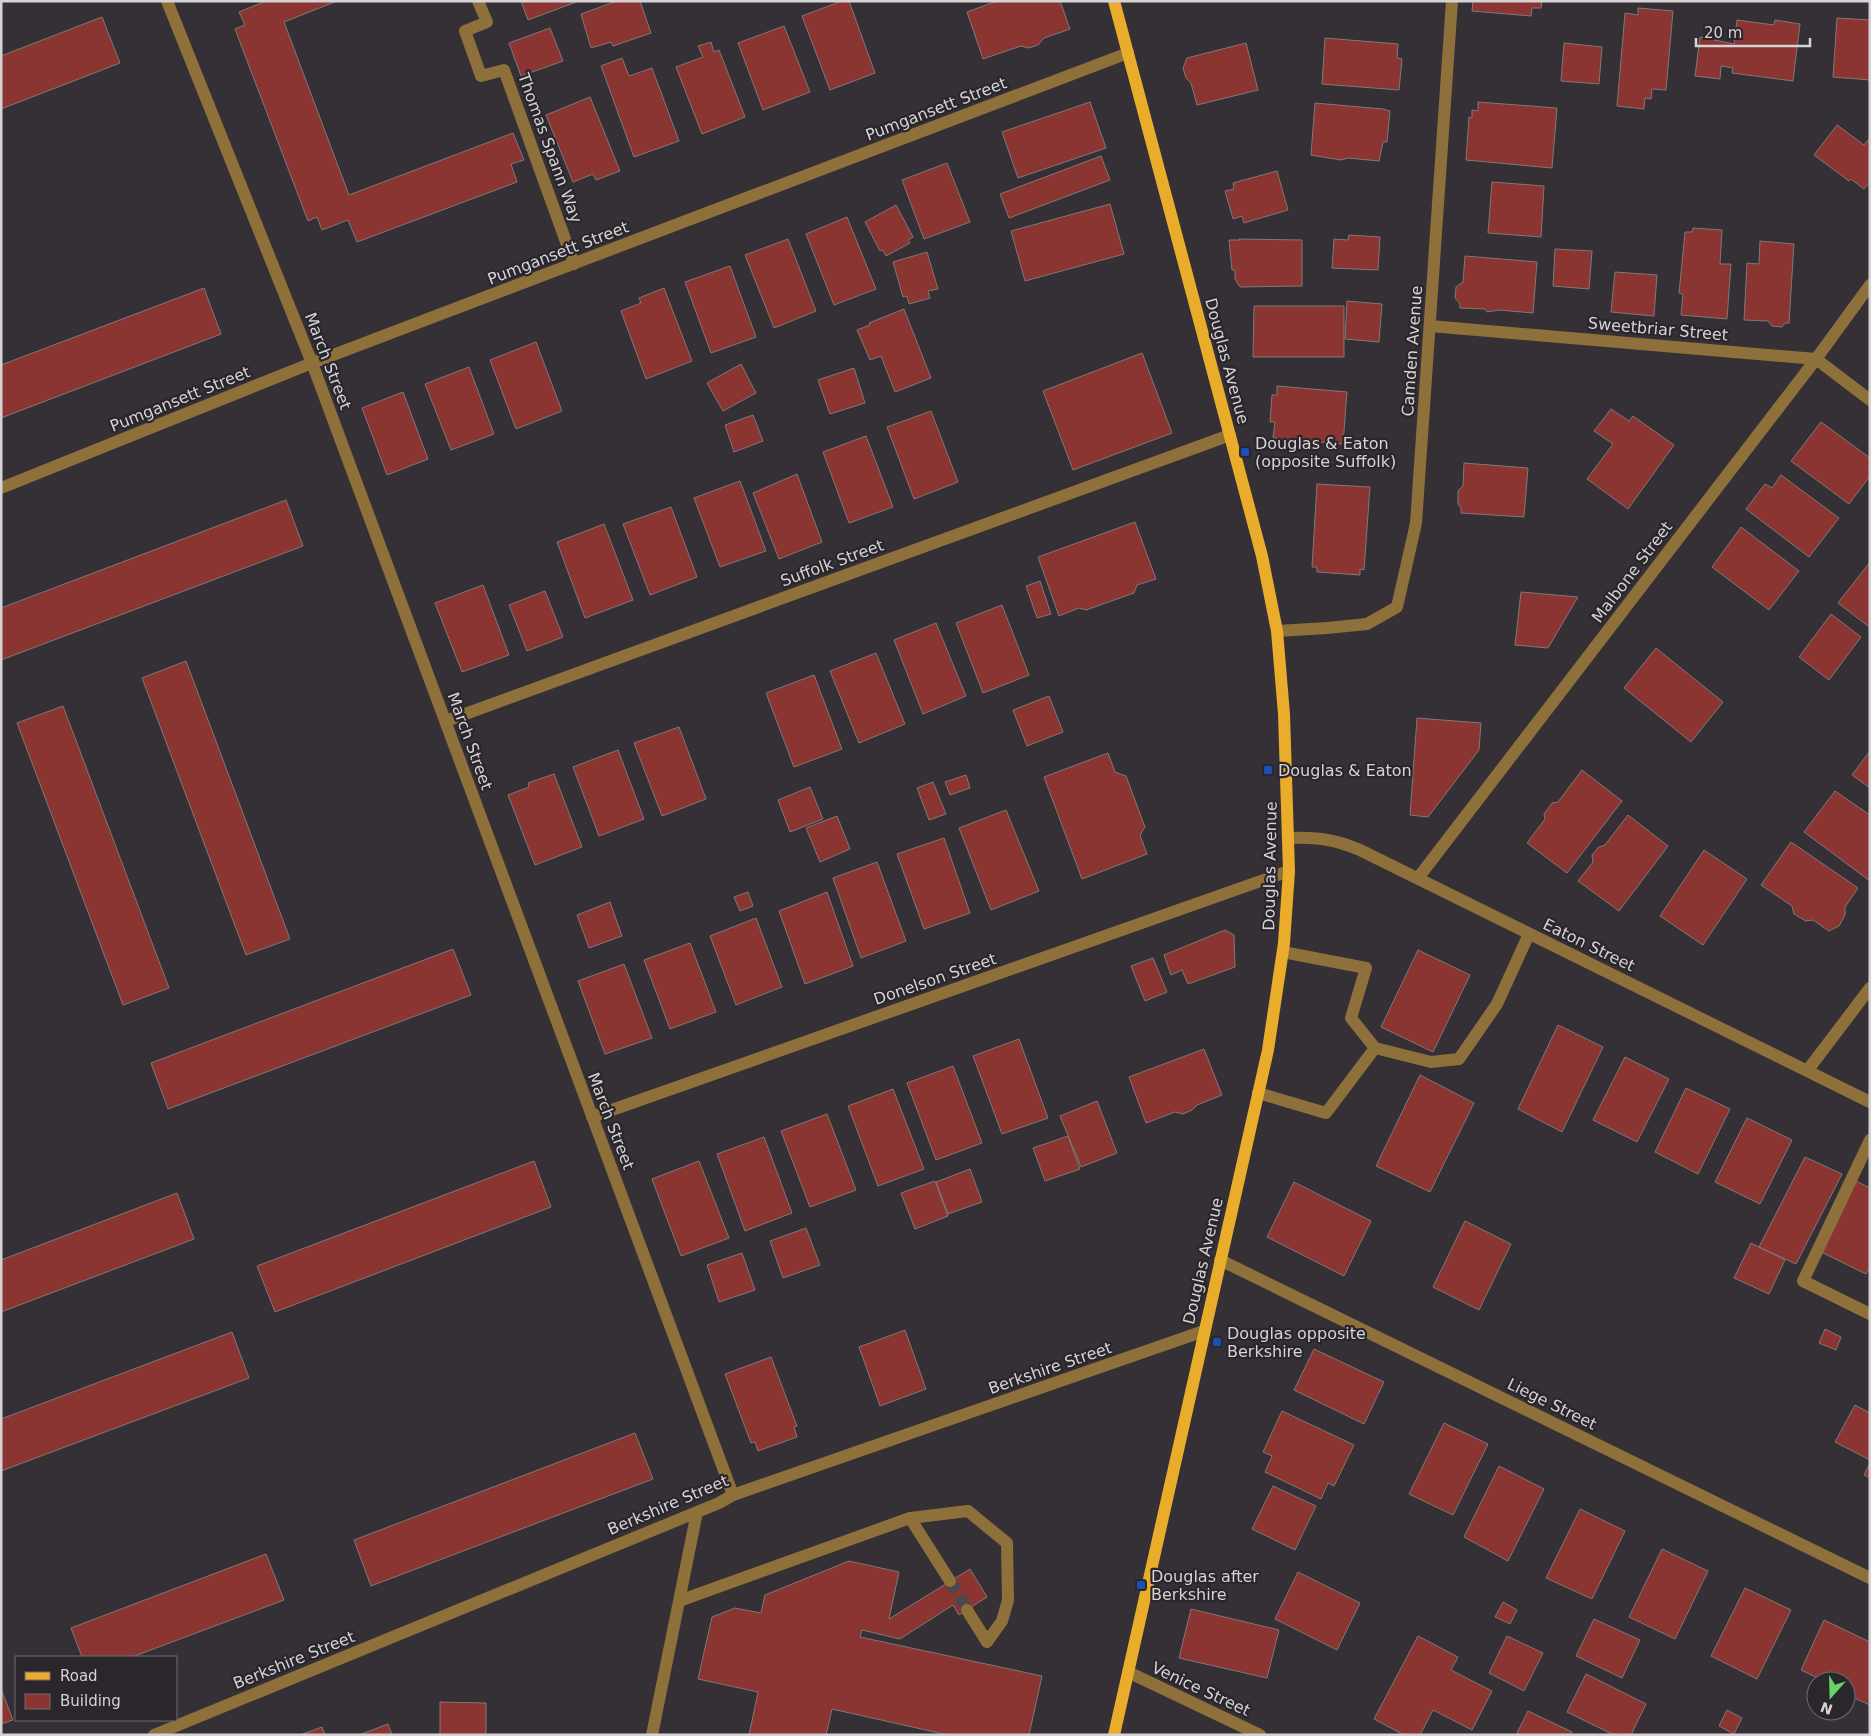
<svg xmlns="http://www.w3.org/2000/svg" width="1871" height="1736" font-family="'DejaVu Sans',sans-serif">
<rect width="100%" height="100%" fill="#343036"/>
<path fill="#8a3531" stroke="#817877" d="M266,1H337L284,22L349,195L513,133L524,160L511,164L517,182L357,242L348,220L322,230L317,217L308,221L235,29L245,25L239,12Z
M521,1H579L528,20Z
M617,1H640L651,33L613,46L611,42L591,48L581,14Z
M842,1H849L875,73L830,90L802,16Z
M997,1H1060L1070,29L1044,38L1038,45L1029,48L1021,46L983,59L967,12Z
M1473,1H1542L1541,8H1532L1531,16L1472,11Z
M1638,8L1673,11L1666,90L1652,89L1651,99L1645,98L1644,109L1617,106L1625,13L1638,15Z
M102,17L120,63L1,109V56Z
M1837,18L1870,20V80L1833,77Z
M1737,20L1774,25L1775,20L1800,24L1793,81L1732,73L1733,68L1721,66L1720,79L1695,76L1700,37L1734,44Z
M784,26L810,92L763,110L738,43Z
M550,28L563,61L521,76L509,43Z
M1325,38L1398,44L1397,58L1402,59L1399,90L1322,84Z
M711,42L714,52L719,50L745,117L702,134L676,67L703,57L698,46Z
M1246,43L1258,90L1197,105L1191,83L1186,78L1183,68L1187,58Z
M1564,43L1602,47L1599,84L1561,81Z
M622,58L629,76L652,68L679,141L634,157L601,66Z
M590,97L620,171L596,180L593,174L573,182L546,115Z
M1090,102L1106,148L1018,178L1002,132Z
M1478,102L1557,108L1552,168L1466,160L1469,117L1472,118V110L1478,111Z
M1315,103L1383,109L1390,111L1387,142H1383L1379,161L1348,158L1341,160L1311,155Z
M1837,125L1864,145L1868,140L1870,141V182L1864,189L1851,179L1849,181L1814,155Z
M1101,156L1110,180L1009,218L1000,194Z
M947,163L970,222L924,239L902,180Z
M1277,171L1288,210L1244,223L1242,216L1233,219L1225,191L1234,189L1233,183Z
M1492,182L1544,186L1541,237L1488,233Z
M1110,204L1124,254L1025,281L1011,231Z
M896,205L913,237L908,240L910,243L886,256L883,250L880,251L865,222Z
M847,217L876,289L834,305L806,234Z
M1693,228L1722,230L1720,264H1731L1727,319L1681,315L1683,294L1679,293L1685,232H1692Z
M1349,235L1380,237L1378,270L1332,268L1334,239L1348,240Z
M788,239L816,311L774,328L745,255Z
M1239,239L1302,240V286L1240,287L1235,279V270H1232L1229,240H1240Z
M1760,241L1794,244L1789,323H1785L1782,327L1772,326L1768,321L1744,320L1747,263L1759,264Z
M1555,249L1592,251L1589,289L1553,286Z
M927,252L938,289L928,291L930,298L909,304L907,296L903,297L893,262Z
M1465,256L1537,262L1533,313L1499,310L1487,312L1485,309L1460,308V304L1455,298L1456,287L1463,282Z
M730,266L756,337L711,353L685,282Z
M1615,272L1657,275L1654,316L1611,312Z
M204,288L221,334L1,418V365Z
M664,288L692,361L646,379L621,311L641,303L639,298Z
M1347,301L1382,304L1379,342L1345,339Z
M1254,306H1344V357H1253Z
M904,309L931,378L895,392L881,356L870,360L857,330L870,325L869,323Z
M536,342L562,411L516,429L490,360Z
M1142,353L1172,433L1073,470L1043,391Z
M741,364L756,393L723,411L707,383Z
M469,367L494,434L451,450L425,384Z
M854,368L865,403L830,414L818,380Z
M1277,386L1347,392L1343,444L1273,438L1275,422H1270L1272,395H1277Z
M403,392L428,459L387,475L362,408Z
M1611,409L1629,421L1633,416L1674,445L1628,509L1587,479L1613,444L1594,431Z
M931,411L958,482L914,499L887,427Z
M753,415L763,441L734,452L725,425Z
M1821,422L1870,458V476L1849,504L1791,461Z
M866,436L893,507L849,523L823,452Z
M1464,463L1528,468L1524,517L1461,513V508L1458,504V491L1463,486Z
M797,474L822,542L779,559L753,493Z
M1781,475L1839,518L1809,557L1746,509L1765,484L1772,488Z
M740,481L766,551L720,567L694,498Z
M1317,484L1370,487L1364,570L1360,569V575L1317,572V567H1312Z
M286,500L303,546L1,660V608Z
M671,507L697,577L650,595L623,524Z
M1135,522L1156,579L1137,585L1134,593L1086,610L1079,608L1059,616L1038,557Z
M604,524L633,600L585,618L557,542Z
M1741,527L1799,571L1769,610L1712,567Z
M1870,562V625L1868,626L1838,603Z
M1040,581L1051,614L1037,618L1026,586Z
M483,585L509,655L462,672L435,603Z
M545,591L563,637L527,651L509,605Z
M1521,592L1578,597L1548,648L1515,645Z
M1002,605L1029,675L983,693L956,623Z
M1831,614L1861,637L1829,680L1799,657Z
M936,623L966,696L923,714L894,640Z
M1656,648L1723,702L1691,742L1624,688Z
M876,653L905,724L859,743L830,671Z
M186,661L290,939L246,955L142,678Z
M814,675L842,749L794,767L766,693Z
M1049,696L1063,732L1027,746L1013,710Z
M63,706L169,988L123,1005L17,723Z
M1417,718L1481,723L1479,750L1428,817L1410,815Z
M679,727L706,799L662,816L634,743Z
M618,750L644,819L599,836L573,767Z
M1870,751V788L1852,775Z
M1108,753L1115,772L1126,776L1145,827L1140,835L1147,854L1082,879L1044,777Z
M1582,770L1622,801L1567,873L1527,843L1545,819L1544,814L1552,803L1558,802Z
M554,774L582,847L535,865L508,795L529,787L528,783Z
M966,775L970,788L950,795L945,782Z
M933,782L946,814L929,820L917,788Z
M810,787L823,819L790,832L778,800Z
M1835,791L1867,813L1870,814V881L1804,832Z
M1006,810L1039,891L991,910L959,828Z
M1628,815L1668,846L1619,911L1578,881L1593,862L1592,855L1599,847L1605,845Z
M837,816L850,849L820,862L806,828Z
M944,838L970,913L924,929L897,854Z
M1791,842L1858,888L1845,907V915L1839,926L1829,931L1813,920L1806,921L1794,914L1792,906L1761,885Z
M1704,850L1747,879L1703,945L1660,916Z
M877,862L906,941L861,958L833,878Z
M748,892L753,906L740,911L734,897Z
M827,892L853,966L805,984L779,911Z
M610,902L622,936L589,948L577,915Z
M756,918L782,987L736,1005L710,936Z
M1225,930L1234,935L1235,967L1188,984L1182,970L1171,975L1164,955Z
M690,943L716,1012L670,1029L644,960Z
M453,949L471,995L168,1109L151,1063Z
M1418,950L1470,975L1433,1052L1381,1027Z
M1153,958L1167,992L1145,1001L1131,966Z
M624,964L652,1038L605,1054L578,981Z
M1558,1025L1603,1047L1562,1132L1518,1109Z
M1019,1039L1048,1118L1002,1134L973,1056Z
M1204,1049L1222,1095L1197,1105L1192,1110L1183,1114L1175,1112L1146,1123L1129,1077Z
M1625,1057L1669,1079L1637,1142L1593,1120Z
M953,1066L982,1143L936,1160L907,1083Z
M1420,1075L1474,1103L1430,1192L1376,1166Z
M1686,1088L1730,1109L1698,1174L1655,1152Z
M893,1089L924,1169L878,1186L848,1106Z
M1097,1101L1117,1153L1081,1167L1060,1116Z
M827,1114L856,1190L810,1207L781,1131Z
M1747,1118L1792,1140L1760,1204L1715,1182Z
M1068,1136L1080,1169L1045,1181L1033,1148Z
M764,1137L792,1213L745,1231L717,1154Z
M1805,1157L1842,1174L1796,1264L1759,1247Z
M534,1161L551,1207L275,1312L257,1266Z
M699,1161L729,1238L681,1256L652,1179Z
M970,1169L982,1202L948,1214L936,1182Z
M1854,1180L1870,1188V1267L1866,1274L1819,1251Z
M935,1181L948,1216L915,1229L901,1193Z
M1294,1182L1371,1221L1344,1276L1267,1237Z
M177,1193L194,1239L1,1312V1260Z
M1465,1221L1511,1244L1479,1310L1433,1287Z
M806,1228L820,1265L783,1278L770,1241Z
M1751,1243L1785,1260L1769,1294L1734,1278Z
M742,1253L755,1290L719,1302L707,1265Z
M1825,1329L1841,1337L1836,1350L1819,1343Z
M905,1330L926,1389L880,1406L859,1347Z
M232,1332L249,1378L1,1471V1419Z
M1314,1349L1384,1382L1364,1424L1294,1390Z
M771,1357L797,1426L794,1427L797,1437L758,1451L755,1442L751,1443L725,1374Z
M1855,1405L1870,1413V1460L1835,1442Z
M1282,1411L1354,1445L1334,1486L1328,1483L1321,1499L1265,1472L1272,1456L1263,1452Z
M1444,1423L1488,1444L1453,1515L1409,1494Z
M635,1433L653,1479L371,1586L354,1540Z
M1870,1463V1478L1864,1475Z
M1499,1466L1544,1489L1508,1561L1464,1537Z
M1273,1486L1316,1506L1295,1550L1252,1529Z
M1580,1509L1625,1531L1592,1599L1546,1578Z
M1662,1549L1708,1571L1675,1639L1629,1617Z
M266,1554L284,1600L132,1657H82L71,1628Z
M849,1561L899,1572L889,1619L970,1569L987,1597L959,1615L953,1605L900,1639L862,1630L860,1637L1042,1676L1029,1735H948L832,1709L826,1735H749L758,1692L698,1679L712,1617L735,1608L761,1613L765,1595Z
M1298,1572L1360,1603L1337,1650L1275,1619Z
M1745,1588L1791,1610L1757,1679L1711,1656Z
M1503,1602L1517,1610L1510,1624L1495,1617Z
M1191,1609L1279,1630L1267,1678L1179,1658Z
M1594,1619L1640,1640L1622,1678L1576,1656Z
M1824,1620L1870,1642V1705L1852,1697L1846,1709V1681H1820V1679L1801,1670Z
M1418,1636L1458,1657L1451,1670L1492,1691L1472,1730L1433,1710L1420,1735H1404L1374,1719Z
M1507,1636L1543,1653L1524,1691L1489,1673Z
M1586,1674L1646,1704L1631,1735H1614L1567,1712Z
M1,1689L13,1720L1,1724Z
M440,1702L486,1703V1735H440Z
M1727,1710L1742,1718L1734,1734L1719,1726Z
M1528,1711L1572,1732L1571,1735H1516Z
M388,1724L392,1735H359Z
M322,1727L325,1735H300Z"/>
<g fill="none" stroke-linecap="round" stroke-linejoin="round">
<path stroke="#4c484e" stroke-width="12" stroke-dasharray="12 6" stroke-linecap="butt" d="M950,1581L967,1610"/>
<path stroke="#8e703b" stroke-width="12" d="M167,1L312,363L733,1495
M478,1L487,22L465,31L481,76L504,70L574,264
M1430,326L1816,359L1870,400
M1,488L312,363L1128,53
M1277,631L1327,628L1367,624L1397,607L1416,523L1452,1
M446,721L1230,435
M1289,838C1316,837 1334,839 1360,850L1870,1102
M1418,878L1816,359L1870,285
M1283,952L1366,968L1351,1018L1375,1048L1431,1062L1459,1059L1497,1004L1529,934
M1807,1071L1870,988
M1258,1093L1326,1113L1375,1048
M592,1117L1289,871
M1870,1140L1803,1281L1870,1314
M1220,1260L1870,1578
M910,1518L950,1581
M679,1601L910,1518L968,1511L1007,1543L1008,1600L1002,1621L987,1642L967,1610
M1128,1672L1260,1735
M154,1735L719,1503L733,1495L1204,1331
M652,1735L697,1512"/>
<path stroke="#eaac2b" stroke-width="12" d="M1114,1735L1268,1050L1284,943L1289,871L1284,714L1277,631L1262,556L1114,1"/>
</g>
<g fill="#1a4fb4" stroke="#2a262c" stroke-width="2">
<rect x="1240" y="447" width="10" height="10" rx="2.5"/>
<rect x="1263" y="765" width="10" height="10" rx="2.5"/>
<rect x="1212" y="1337" width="10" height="10" rx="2.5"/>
<rect x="1136" y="1580" width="10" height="10" rx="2.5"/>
</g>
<g text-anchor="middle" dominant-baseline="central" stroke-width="4.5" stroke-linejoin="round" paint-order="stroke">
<g font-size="16" fill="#d5d3d6" stroke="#2a262c">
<text transform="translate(936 109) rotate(-21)">Pumgansett Street</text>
<text transform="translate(550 148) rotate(70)">Thomas Spann Way</text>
<text transform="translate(558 253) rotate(-21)">Pumgansett Street</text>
<text transform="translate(1658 329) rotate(5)">Sweetbriar Street</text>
<text transform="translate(1412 351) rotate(-86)">Camden Avenue</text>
<text transform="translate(328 361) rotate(69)">March Street</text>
<text transform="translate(1227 361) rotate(75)">Douglas Avenue</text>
<text transform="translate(180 399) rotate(-22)">Pumgansett Street</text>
<text transform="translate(832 563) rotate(-20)">Suffolk Street</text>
<text transform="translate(1632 572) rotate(-53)">Malbone Street</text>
<text transform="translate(470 741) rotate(70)">March Street</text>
<text transform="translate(1270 866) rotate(-89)">Douglas Avenue</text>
<text transform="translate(1589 945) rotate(26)">Eaton Street</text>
<text transform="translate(935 979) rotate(-19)">Donelson Street</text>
<text transform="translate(611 1121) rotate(69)">March Street</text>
<text transform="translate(1203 1261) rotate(-77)">Douglas Avenue</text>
<text transform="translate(1050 1368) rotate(-19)">Berkshire Street</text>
<text transform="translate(1552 1404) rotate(26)">Liege Street</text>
<text transform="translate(668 1505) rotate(-23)">Berkshire Street</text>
<text transform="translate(294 1660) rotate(-22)">Berkshire Street</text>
<text transform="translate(1201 1689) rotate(25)">Venice Street</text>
</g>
<g font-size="16" fill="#d5d3d6" stroke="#2a262c" text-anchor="start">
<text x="1255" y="443">Douglas &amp; Eaton<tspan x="1255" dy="18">(opposite Suffolk)</tspan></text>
<text x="1278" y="770">Douglas &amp; Eaton</text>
<text x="1227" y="1333">Douglas opposite<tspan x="1227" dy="18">Berkshire</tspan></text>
<text x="1151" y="1576">Douglas after<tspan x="1151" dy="18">Berkshire</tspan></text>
</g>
</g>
<rect width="1871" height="1736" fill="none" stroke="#d5d3d6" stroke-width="5"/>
<rect x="15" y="1656" width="162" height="65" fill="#2a262c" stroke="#6e6b70"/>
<rect x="25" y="1672" width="25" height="8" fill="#eaac2b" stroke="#6e6b70"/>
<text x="60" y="1681" font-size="15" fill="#d5d3d6">Road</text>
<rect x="25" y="1694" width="25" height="15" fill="#8a3531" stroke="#6e6b70"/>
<text x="60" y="1706" font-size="15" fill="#d5d3d6">Building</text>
<g transform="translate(1831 1696) rotate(200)"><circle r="24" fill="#2a262c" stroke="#6e6b70"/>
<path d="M0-4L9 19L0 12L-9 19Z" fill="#64d468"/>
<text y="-8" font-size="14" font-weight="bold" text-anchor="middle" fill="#d5d3d6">N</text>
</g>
<path d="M1696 38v8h114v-8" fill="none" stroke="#d5d3d6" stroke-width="2.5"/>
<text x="1704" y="38" font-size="15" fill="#d5d3d6" stroke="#2a262c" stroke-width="4" paint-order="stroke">20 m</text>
</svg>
